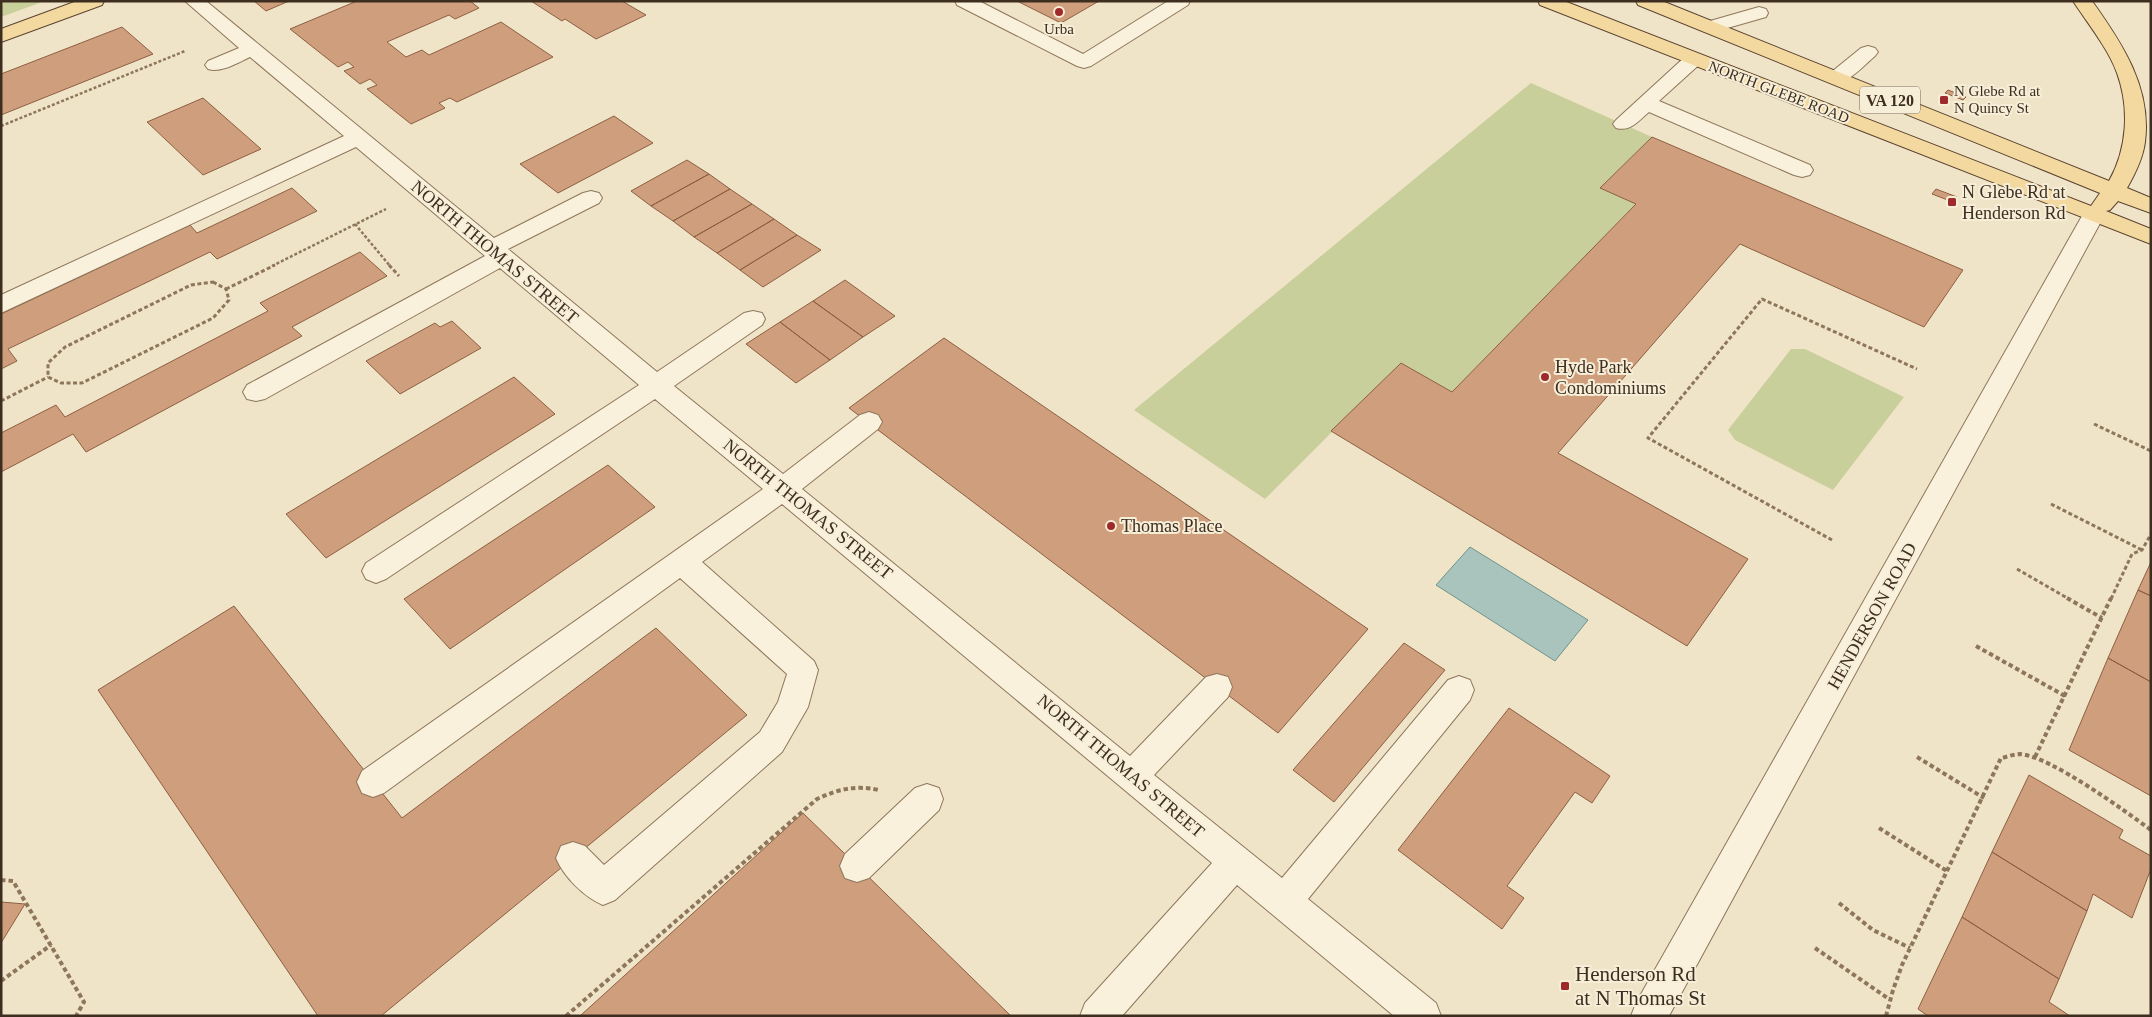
<svg xmlns="http://www.w3.org/2000/svg" width="2152" height="1017" font-family="'Times New Roman',serif">
<rect width="100%" height="100%" fill="#f0e4c8"/>
<path fill="#c9cf9b" d="M1,1H45L1,17Z
M1531,83L1652,137L1600,188L1636,204L1452,392L1401,363L1265,499L1134,410Z
M1791,349H1805L1904,397L1833,490L1735,440L1728,430Z"/>
<path fill="#a9c4bc" stroke="#6f938a" d="M1470,547L1588,620L1555,661L1436,585Z"/>
<path fill="#cf9f7d" stroke="#8d5f41" d="M254,1H289L266,11Z
M357,1H470L479,8L455,19L449,15L387,42L406,57L422,50L429,55L501,22L553,57L457,102L450,98L439,103L445,108L411,124L367,89L377,85L370,79L360,84L344,71L354,67L348,62L338,67L290,29Z
M531,1H622L646,15L596,39L565,19L562,21Z
M1017,1H1099L1061,23Z
M122,27L153,54L1,115V74Z
M1948,90L1966,97L1963,100L1945,93Z
M203,98L261,149L203,175L147,122Z
M614,116L653,143L558,193L520,164Z
M1652,137L1963,270L1924,327L1740,244L1558,453L1748,559L1687,646L1331,431L1401,363L1452,392L1636,204L1600,188Z
M687,160L709,174L651,206L631,191Z
M709,174L730,189L673,221L651,206Z
M292,188L317,211L217,259L210,252L8,349L17,361L1,369V314L190,225L197,233Z
M730,189L752,204L694,237L673,221Z
M1936,189L1957,197L1953,202L1932,194Z
M752,204L774,219L717,253L694,237Z
M774,219L797,235L740,270L717,253Z
M797,235L821,250L763,287L740,270Z
M360,252L387,276L292,327L302,336L86,452L73,434L1,472V433L56,405L65,417L268,311L260,303Z
M845,280L895,316L863,337L813,301Z
M813,301L863,337L830,360L780,322Z
M452,321L481,348L400,394L366,361L435,323L440,327Z
M780,322L830,360L796,383L746,344Z
M944,338L1368,629L1278,733L849,408Z
M514,377L555,414L326,558L286,514Z
M608,465L655,507L450,649L404,599Z
M2151,562V596L2138,590Z
M2138,590L2151,596V682L2108,658Z
M234,606L402,818L656,628L747,715L381,1016H318L98,690Z
M1404,643L1445,670L1334,802L1293,770Z
M2108,658L2151,682V796L2069,750Z
M1509,708L1610,776L1592,803L1575,792L1507,886L1524,898L1502,929L1398,850Z
M2029,775L2123,830L2119,838L2151,856V869L2132,918L2093,894L2087,911L1992,852Z
M803,813L1011,1016H580Z
M1992,852L2087,911L2059,979L1962,917Z
M1,902L25,904L1,943Z
M1962,917L2059,979L2049,1002L2070,1016H1928L1918,1009Z"/>
<g fill="none" stroke-linecap="round" stroke-linejoin="round">
<g stroke="#8d765c" stroke-width="2">
<path id="minor" d="M185,1H206L494,238L583,193L591,191L599,193L602,198L599,203L508,249L657,372L744,313L753,311L762,313L765,319L762,325L674,386L783,474L860,415L869,412L878,415L882,422L878,429L802,489L1130,756L1206,677L1217,674L1228,677L1232,687L1228,697L1154,775L1282,878L1448,680L1459,676L1470,680L1474,690L1470,700L1308,899L1436,1003L1441,1016H1394L1237,885L1122,1016H1080L1085,1003L1212,863L782,504L702,562L814,661L818,670L808,707L782,752L615,900L603,905C584,897 564,877 556,858L561,846L573,842L585,846L604,865L760,732L778,702L787,674L680,578L384,793L373,797L362,793L357,782L362,771L763,489L655,399L386,579L376,583L366,579L362,571L366,563L639,385L500,268L265,399L256,401L247,399L243,392L247,385L485,256L356,147L1,313V295L344,136L250,57C237,63 222,73 208,69L205,65L208,61L239,48Z
M955,1H979L1083,54L1168,1H1190L1188,5L1091,66L1084,68L1077,66L957,5Z
M1759,7L1766,9L1768,13L1766,17L1710,33L1703,31L1701,27L1703,23Z
M1868,46L1875,48L1878,52L1875,56C1862,67 1846,87 1829,82L1826,78L1829,74L1861,48Z
M1694,53L1701,55L1704,59L1701,63L1659,101L1810,165L1813,170L1810,175L1802,177L1794,175L1649,112C1638,121 1631,132 1616,128L1613,124L1616,120L1687,55Z
M2093,209L2101,211L2104,216L1669,1016H1631L1636,1003L2082,216L2085,211Z
M927,784L939,788L943,799L939,810L869,878L857,882L845,878L840,866L845,854L915,788Z"/>
</g>
<g stroke="#5b4430" stroke-width="2">
<path id="major" d="M77,1H104L102,5L1,42V29Z
M1538,1H1564L2091,206L2100,193L1638,5L1636,1H1662L2109,181C2127,149 2130,109 2117,73C2109,50 2087,22 2073,1H2092C2122,43 2152,88 2145,142C2143,158 2135,174 2127,188L2151,198V213L2118,201L2110,210L2106,211L2151,229V244L1540,5Z"/>
</g>
<path stroke="#8d765c" stroke-width="2.5" stroke-dasharray="3 2" stroke-linecap="butt" d="M1,126L185,51
M355,224L390,266
M272,266L386,209"/>
<path stroke="#8d765c" stroke-width="3" stroke-dasharray="4 2.5" stroke-linecap="butt" d="M389,265L399,276
M213,282L226,289L229,300L213,318L82,383H61L48,377V363L65,347L191,285Z
M226,289L275,265
M1,401L48,377
M2094,424L2151,451
M2051,504L2142,550
M1832,540L1648,438L1762,299L1917,369
M2017,569L2069,599
M2111,599L2132,554L2142,550L2151,534"/>
<path stroke="#8d765c" stroke-width="4" stroke-dasharray="4.5 3" stroke-linecap="butt" d="M2067,598L2102,618
M1976,646L2065,696
M1917,757L1984,798
M2035,757L2111,598
M1879,828L1947,871
M1,880L13,881L84,1002L76,1016
M1839,903L1873,930L1910,948
M1815,948L1889,999
M1,981L51,945
M566,1016L817,799C838,789 856,785 879,790
M1886,1016L1893,990L1902,965L2001,758C2007,757 2014,754 2020,754C2050,756 2125,811 2151,830"/>
<use href="#minor" fill="#faf1dc" fill-rule="evenodd"/>
<use href="#major" fill="#f3d9a0" fill-rule="evenodd"/>
</g>
<g fill="#9e2a2b" stroke="#f7eed8" stroke-width="2">
<circle cx="1059" cy="12" r="5"/>
<rect x="1939" y="95" width="10" height="10" rx="2.5"/>
<rect x="1947" y="197" width="10" height="10" rx="2.5"/>
<circle cx="1545" cy="377" r="5"/>
<circle cx="1111" cy="526" r="5"/>
<rect x="1560" y="981" width="10" height="10" rx="2.5"/>
</g>
<g text-anchor="middle" dominant-baseline="central" stroke-width="4" stroke-linejoin="round" paint-order="stroke">
<g font-size="15" fill="#3d2e20" stroke="#f7eed8">
<text x="1059" y="29">Urba</text>
<text x="1954" y="91" text-anchor="start">N Glebe Rd at<tspan x="1954" dy="17">N Quincy St</tspan></text>
</g>
<g font-size="15" fill="#3d2e20" stroke="#f7eed8">
<text transform="translate(1779 92) rotate(21)">NORTH GLEBE ROAD</text>
</g>
<rect fill="#f7eed8" stroke="#756857" stroke-width="1" x="1860" y="86.5" width="60" height="27" rx="4"/>
<g font-size="16" font-weight="bold" fill="#3d2e20">
<text x="1890" y="100">VA 120</text>
</g>
<g font-size="18" fill="#3d2e20" stroke="#f7eed8" text-anchor="start">
<text x="1962" y="192">N Glebe Rd at<tspan x="1962" dy="21">Henderson Rd</tspan></text>
<text x="1555" y="367">Hyde Park<tspan x="1555" dy="21">Condominiums</tspan></text>
<text x="1121" y="526">Thomas Place</text>
</g>
<g font-size="18" fill="#3d2e20" stroke="#f7eed8">
<text transform="translate(495 252) rotate(40)">NORTH THOMAS STREET</text>
<text transform="translate(808 509) rotate(39)">NORTH THOMAS STREET</text>
<text transform="translate(1872 616) rotate(-61)">HENDERSON ROAD</text>
<text transform="translate(1121 766) rotate(40)">NORTH THOMAS STREET</text>
</g>
<g font-size="21" fill="#3d2e20" stroke="#f7eed8" text-anchor="start">
<text x="1575" y="974">Henderson Rd<tspan x="1575" dy="24">at N Thomas St</tspan></text>
</g>
</g>
<rect width="2152" height="1017" fill="none" stroke="#3d2e20" stroke-width="5"/>
</svg>
